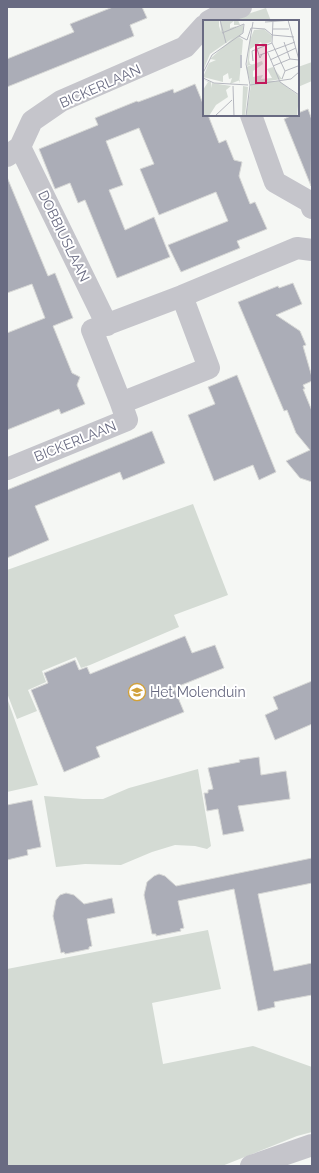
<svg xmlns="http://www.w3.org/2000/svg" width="319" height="1173" font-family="Raleway,sans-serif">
<rect width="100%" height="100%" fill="#f5f7f4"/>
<path fill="#d4dbd4" d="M266,8L271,21H227Z
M312,62V81L298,87V67Z
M193,504L228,595L174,615L179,627L90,665L81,668L76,657L42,671L46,682L28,690L37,711L17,719L7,693V570Z
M7,698L38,785L7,792Z
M198,769L211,846L207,849L195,846L175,845L152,852L121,865L85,864L56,867L44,796L83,799H103L129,788Z
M208,930L221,989L152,1003L163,1064L253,1046L312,1067V1132L297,1136L222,1166H7V969Z"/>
<path fill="#abadb7" stroke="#d7d8d6" d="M113,7H142L147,18L130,25L134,36L7,87V59L74,32L70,24Z
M195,84L204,106V115H208L219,143L226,140L234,160L242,162L239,176L250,204L255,202L267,229L237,241L240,248L181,272L168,245L228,221L216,192L159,215L140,169L154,164L139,128L106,141L123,185L109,190L125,230L154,217L170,257L117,278L85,200L78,203L70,183L55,189L39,149L98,125L95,118L137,101L138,102L173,89L174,93Z
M308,109L312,120L311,186L284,119L293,115H298V113Z
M7,177L48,276L55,273L73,318L53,326L72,373L80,377L77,385L85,404L61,414L59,409L7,430V333L45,318L32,284L7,293Z
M293,283L302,304L276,315L300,331L306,345L303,346L312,377V381L303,385L305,389H303L312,411V482L300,478L286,461L310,450L296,433L287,410L284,411L238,302L278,286L279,288Z
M237,375L276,472L259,480L253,465L214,481L188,415L215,404L208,387Z
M152,431L165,463L123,480L120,472L35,506L49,540L7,558V490Z
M185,636L192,653L215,645L224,668L174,688L184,712L96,747L100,757L64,772L31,690L48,683L44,673L75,660L79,670L87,667L90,674Z
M312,681V724L275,740L265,715L278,709L273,697Z
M259,757L261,775L286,771L290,799L238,806L244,831L223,835L218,809L207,811L204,793H208V790L213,789L208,768L240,762L239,760Z
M32,800L41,847L27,850L28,855L7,860V805Z
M312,858V883L258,894L274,971L312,963V995L274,1002L275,1007L258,1011L234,889L178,901L184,928L180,929L181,931L156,936V934H152L144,895L147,882L154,876L159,874L165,876L176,886Z
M66,893L74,895L84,904L112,898L115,913L87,919L92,946L89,947V949L65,954L64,952L61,953L53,916L56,900L60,895Z"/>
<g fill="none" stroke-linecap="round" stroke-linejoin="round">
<path stroke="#c5c5cb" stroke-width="22" d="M209,21L227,11L241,7
M251,115L275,182L310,202L312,208
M20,147L107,325
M7,156L20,147L32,121L61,101L185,47L204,26
M182,296L209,368L121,403L92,330L182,296L297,248L312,250
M7,469L127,420L121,403
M251,1166L312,1145"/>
</g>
<defs>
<g id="school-ring" transform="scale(0.9)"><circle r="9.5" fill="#fff" stroke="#d1a13a" stroke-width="1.5"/><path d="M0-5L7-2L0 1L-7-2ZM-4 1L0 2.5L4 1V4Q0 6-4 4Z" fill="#d1a13a"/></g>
</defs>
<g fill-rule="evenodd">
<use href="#school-ring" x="137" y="692"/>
</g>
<g text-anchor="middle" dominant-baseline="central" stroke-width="4" stroke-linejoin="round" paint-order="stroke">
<g font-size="14" fill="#696b82" stroke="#fff">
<text transform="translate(100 86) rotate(-24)">BICKERLAAN</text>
<text transform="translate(64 236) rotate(64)">DOBBIUSLAAN</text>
<text transform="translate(75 441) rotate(-22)">BICKERLAAN</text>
</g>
<g font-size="14" fill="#696b82" stroke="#fff" text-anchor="start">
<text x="150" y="692">Het Molenduin</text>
</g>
</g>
<g transform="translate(203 20)">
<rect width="96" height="96" fill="#f5f7f4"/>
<path d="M0,0H16V6L18,12L17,0H35L37,5H31V1L27,4V8L34,6L27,11V18V10L40,5V12L36,17L40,20L36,64L37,60L27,64L29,58L26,59L25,53L20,56V62L0,57L6,43L13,40L7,39L30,18L7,34L0,51ZM61,9L69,16L68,22L59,25L58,22L47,29L46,40L47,44H50L44,46L47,20L51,10ZM59,41L60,44L50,51V57L60,55L58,59L69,58L64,49L70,47L79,59L66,61H76L96,76L94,96H43L48,65L43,47ZM1,60L8,62V68L9,63L28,66L23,70L25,77L13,85L6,96H0V70L5,62ZM40,66L45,67L42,96H39Z" fill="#d4dbd4"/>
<path fill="none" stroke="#bfc2ca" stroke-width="2" d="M38,48V35"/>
<path fill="none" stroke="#b5b7bf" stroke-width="1" d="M17,0L23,23M70,0L69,23L82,51M85,0L96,40M62,2L90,0M70,9H86M36,16L44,20L48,8L62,9L69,15L91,17M81,22L87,39M54,29L57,38L59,34M65,33L77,62L96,75M57,35L92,22M67,40L93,28M50,41L49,31L69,23M70,46L87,39L96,40M0,53L9,35L40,13L41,4L19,13M0,58L11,63L45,65M79,59L82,51L95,46M47,65L88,59L96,52M30,66L31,96M12,96L29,80M43,96L47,65L43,44L50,2"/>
<path fill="#c2185b" fill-opacity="0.15" stroke="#c2185b" stroke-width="2" d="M53,25H63V63H53Z"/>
<rect width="96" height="96" fill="none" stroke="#696b82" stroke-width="2"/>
</g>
<rect width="319" height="1173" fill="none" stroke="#696b82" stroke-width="16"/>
</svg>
